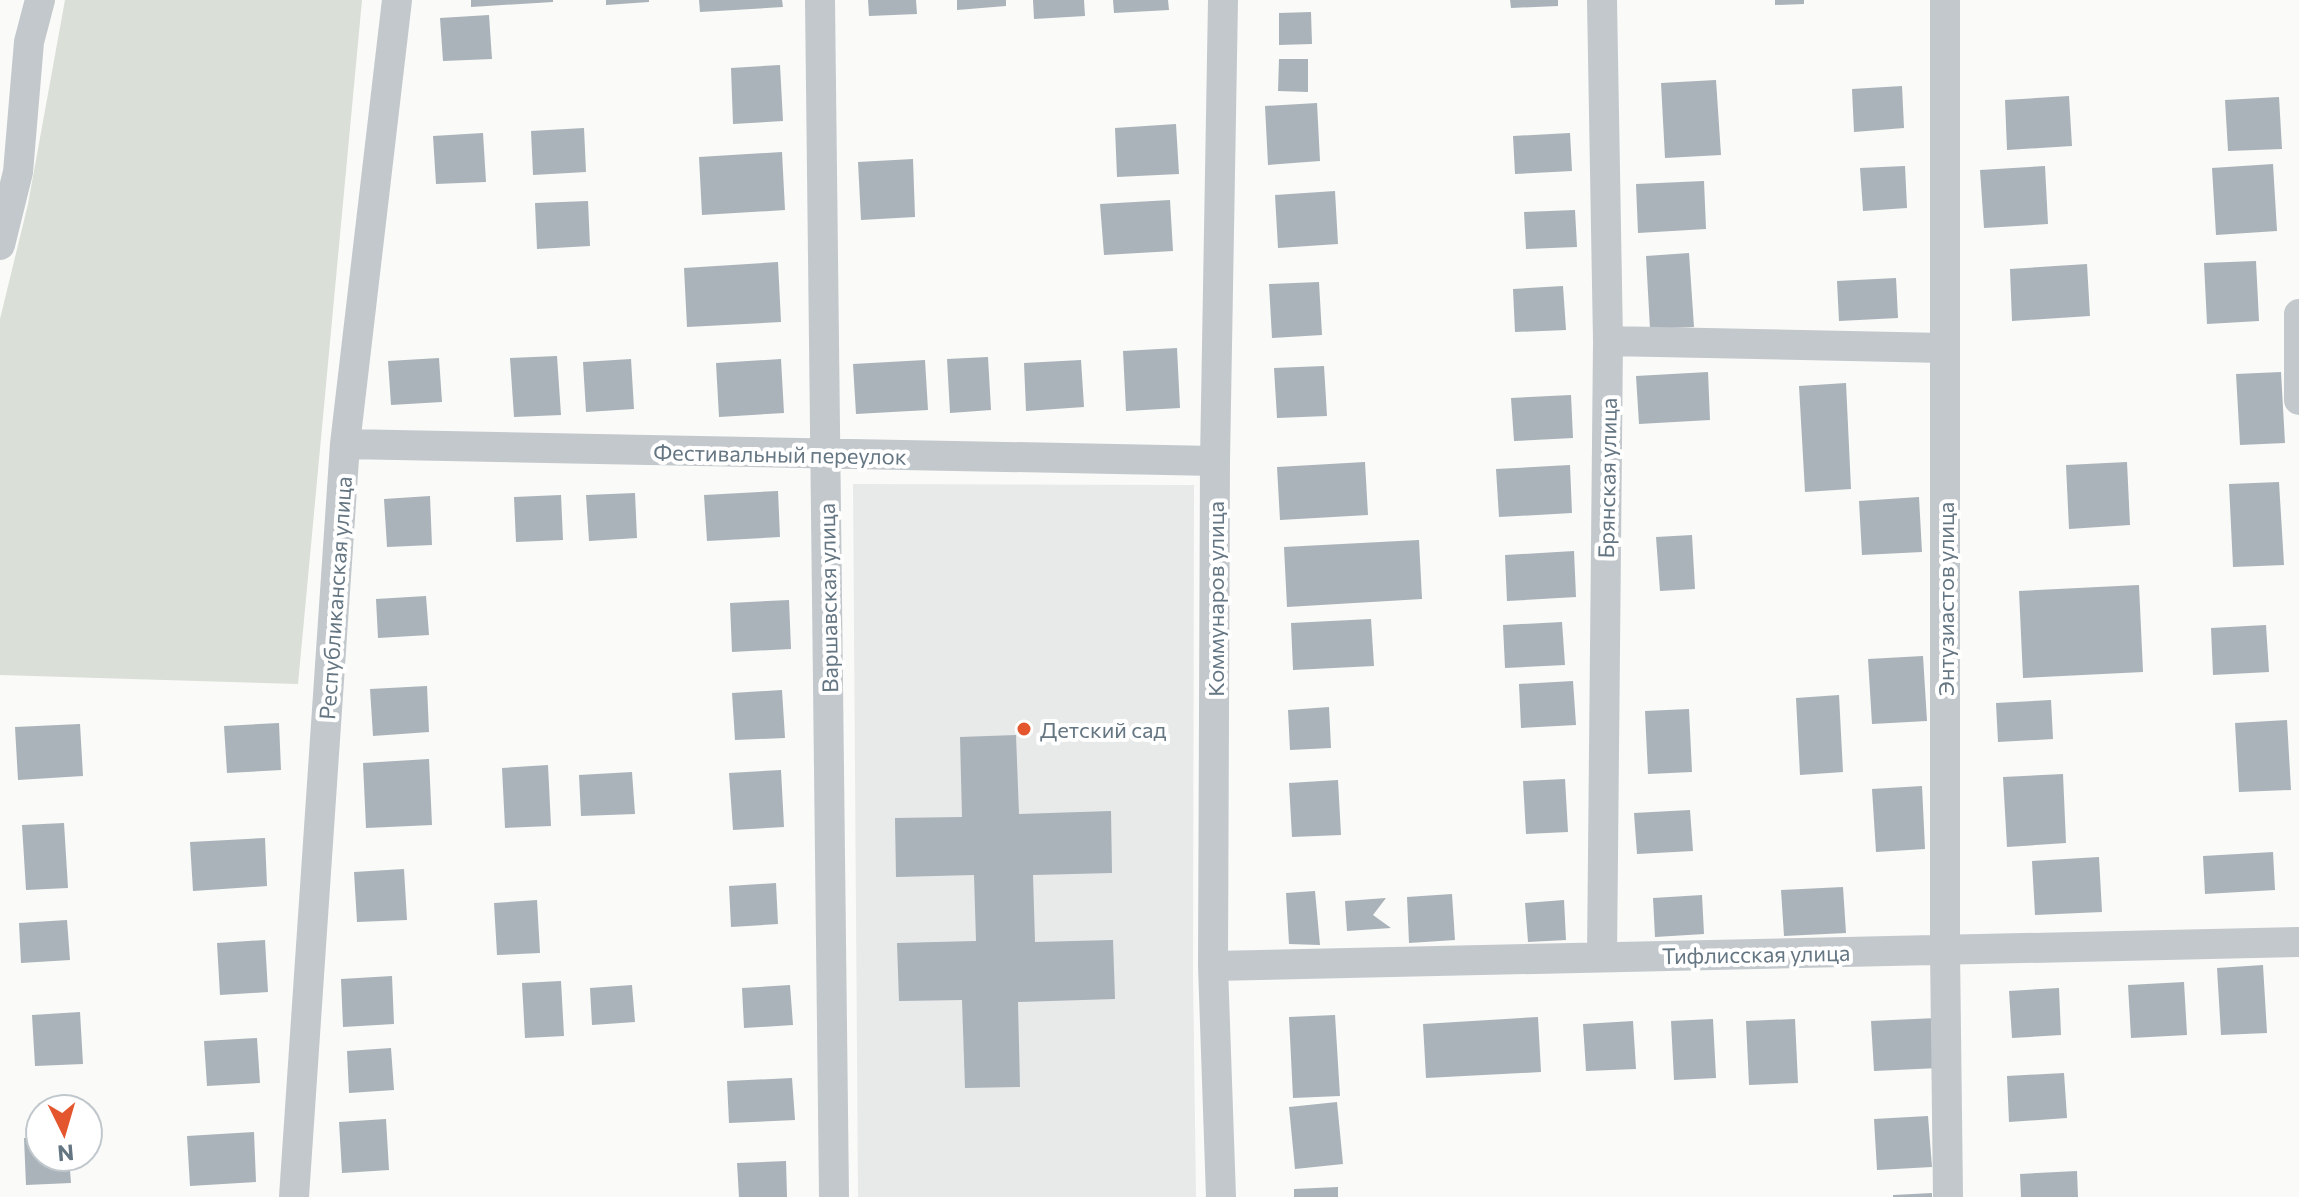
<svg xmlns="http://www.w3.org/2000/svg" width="2299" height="1197" font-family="Commissioner,sans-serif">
<rect width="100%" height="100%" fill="#fafaf8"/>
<path fill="#e8e9e9" d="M853,484L1194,485L1193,973L1196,1197H858Z"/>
<path fill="#dadfd7" d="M65,0H362L298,684L0,675V319L28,204Z"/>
<path fill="#aab3b9" d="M471,0H553V2L471,7Z
M606,0H649V2L606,5Z
M699,0H782L783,7L700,12Z
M868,0H916L917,14L869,16Z
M957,0H1006V6L957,10Z
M1033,0H1084L1085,16L1034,19Z
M1113,0H1168L1169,10L1114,13Z
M1510,0H1558V6L1511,8Z
M1775,0H1804V4L1775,5Z
M1311,12L1312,44L1279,45V13Z
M489,15L492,59L443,61L440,18Z
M1279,59H1308V92L1278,91Z
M780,65L783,121L733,124L731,68Z
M1716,80L1721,155L1665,158L1661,83Z
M1902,86L1904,128L1854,132L1852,89Z
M2069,96L2072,146L2007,150L2005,100Z
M2279,97L2282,149L2228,151L2225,100Z
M1317,103L1320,161L1268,165L1265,106Z
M1176,124L1179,174L1117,177L1115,128Z
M584,128L586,172L533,175L531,131Z
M483,133L486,182L436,184L433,136Z
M1570,133L1572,171L1515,174L1513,136Z
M782,152L785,210L702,215L699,157Z
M913,159L915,217L861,220L858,162Z
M2273,164L2277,231L2216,235L2212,168Z
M1905,166L1907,208L1863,211L1860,168Z
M2045,166L2048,224L1984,228L1980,170Z
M1704,181L1706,229L1638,233L1636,184Z
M1335,191L1338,244L1278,248L1275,195Z
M1170,200L1173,251L1104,255L1100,204Z
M588,201L590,246L537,249L535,203Z
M1575,210L1577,247L1526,249L1524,212Z
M1689,253L1694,327L1650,329L1646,256Z
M2256,261L2259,321L2207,324L2204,263Z
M778,262L781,322L687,327L684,268Z
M2087,264L2090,316L2012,321L2010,269Z
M1896,278L1898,318L1839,321L1837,281Z
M1319,282L1322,335L1272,338L1269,284Z
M1563,286L1566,330L1515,332L1513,289Z
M1177,348L1180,408L1126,411L1123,351Z
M557,356L561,415L514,417L510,358Z
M988,357L991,410L950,413L947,359Z
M439,358L442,402L391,405L388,361Z
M631,359L634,409L586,412L583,362Z
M781,359L784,413L719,417L716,363Z
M925,360L928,410L856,414L853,364Z
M1081,360L1084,407L1026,411L1024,363Z
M1324,366L1327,416L1277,418L1274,368Z
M1708,372L1710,420L1639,424L1636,376Z
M2281,372L2285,443L2240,445L2236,374Z
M1846,383L1851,489L1805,492L1799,386Z
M1571,395L1573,438L1514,441L1511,398Z
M1365,462L1368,515L1280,520L1277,467Z
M2127,462L2130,525L2069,529L2066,465Z
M1570,465L1572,513L1499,517L1496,469Z
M2279,482L2284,565L2233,567L2229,484Z
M778,491L780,537L707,541L704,495Z
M635,493L637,538L589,541L586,495Z
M561,495L563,540L516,542L514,497Z
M430,496L432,545L387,547L384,499Z
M1919,497L1922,552L1862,555L1859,501Z
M1692,535L1695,589L1660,591L1656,537Z
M1419,540L1422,599L1287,607L1284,547Z
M1574,551L1576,597L1507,601L1505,555Z
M2139,585L2143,672L2023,678L2019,591Z
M426,596L429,635L378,638L376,599Z
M789,600L791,649L732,652L730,603Z
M1371,619L1374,666L1293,670L1291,623Z
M1562,622L1565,665L1505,668L1503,625Z
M2266,625L2269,672L2213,675L2211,628Z
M1923,656L1927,721L1872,724L1868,659Z
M1573,681L1576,725L1521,728L1519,684Z
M427,686L429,732L373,736L370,689Z
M782,690L785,738L735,740L732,693Z
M1839,695L1843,772L1800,775L1796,698Z
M2051,700L2053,739L1998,742L1996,703Z
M1329,707L1331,748L1290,750L1288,710Z
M1689,709L1692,772L1648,774L1645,711Z
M2287,720L2291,790L2239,792L2235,723Z
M279,723L281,770L227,773L224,726Z
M80,724L83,776L18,780L15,727Z
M1016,735L1019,814L1111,811L1112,873L1033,875L1035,942L1113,940L1115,999L1018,1002L1020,1087L965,1088L962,1000L899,1001L897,943L976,941L974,875L896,877L895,818L962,817L960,737Z
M429,759L432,825L366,828L363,763Z
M548,765L551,826L505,828L502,768Z
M781,770L784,827L733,830L729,773Z
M632,772L635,814L581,816L579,775Z
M2063,774L2066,843L2007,847L2003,777Z
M1565,779L1568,832L1526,834L1523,781Z
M1338,780L1341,835L1292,837L1289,783Z
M1922,786L1925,849L1876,852L1872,789Z
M1690,810L1693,851L1637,854L1634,813Z
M64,823L68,888L26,890L22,825Z
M265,838L267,886L193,891L190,842Z
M2273,852L2275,890L2205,894L2203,856Z
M2099,857L2102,912L2035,915L2032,861Z
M404,869L407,920L357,922L354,872Z
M776,883L778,924L731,927L729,886Z
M1843,887L1846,933L1784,936L1781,890Z
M1315,891L1320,945L1289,944L1286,893Z
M1452,894L1455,940L1409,943L1407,897Z
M1702,895L1704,934L1655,937L1653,898Z
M1386,898L1373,915L1391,928L1347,931L1345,901Z
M537,900L540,953L497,955L494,903Z
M1564,900L1566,940L1528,942L1525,903Z
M67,920L70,960L21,963L19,923Z
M265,940L268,992L220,995L217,943Z
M2263,965L2267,1033L2221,1035L2217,968Z
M392,976L394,1024L343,1027L341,979Z
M561,981L564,1036L525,1038L522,983Z
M2184,982L2187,1035L2131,1038L2128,985Z
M632,985L635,1022L592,1025L590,988Z
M790,985L793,1025L744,1028L742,988Z
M2059,988L2061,1035L2012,1038L2009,991Z
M80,1012L83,1064L35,1066L32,1015Z
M1335,1015L1340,1096L1293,1098L1289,1017Z
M1538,1017L1541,1072L1426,1078L1423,1024Z
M1936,1018L1939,1068L1874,1071L1871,1021Z
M1713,1019L1716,1078L1674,1080L1671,1021Z
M1795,1019L1798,1083L1749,1085L1746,1021Z
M1633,1021L1636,1069L1586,1071L1583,1024Z
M257,1038L260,1083L207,1086L204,1041Z
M391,1048L394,1090L349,1093L347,1051Z
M2064,1073L2067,1118L2009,1122L2007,1076Z
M792,1078L795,1120L729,1123L727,1081Z
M1337,1102L1343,1164L1295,1169L1289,1107Z
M1928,1116L1932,1167L1877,1170L1874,1119Z
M386,1119L389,1170L342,1173L339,1122Z
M254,1132L256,1182L190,1186L187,1136Z
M24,1138H40V1157H69L71,1183L26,1185Z
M786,1161L787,1197H739L737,1163Z
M2077,1171L2078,1197H2021L2020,1174Z
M1338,1187V1197H1294V1189Z
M1932,1193V1197H1893V1195Z"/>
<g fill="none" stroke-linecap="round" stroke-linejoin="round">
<path stroke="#c3c8cc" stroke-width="30" d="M820,0L834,1197
M1602,0L1608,341L1602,957
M1945,0V950L1948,1197
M0,245L18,172L29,42L40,0
M2299,314V400
M1608,341L1944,348
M345,444L1215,461
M1213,966L2299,942
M294,1197L345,444L397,0
M1221,1197L1213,966L1215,461L1223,0"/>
</g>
<circle fill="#e4572e" stroke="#fff" stroke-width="3" cx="1024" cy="729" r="8"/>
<g text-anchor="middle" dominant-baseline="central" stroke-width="8" stroke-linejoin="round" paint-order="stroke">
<g font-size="22" fill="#657683" stroke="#fff">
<text transform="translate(780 454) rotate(1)">Фестивальный переулок</text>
<text transform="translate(1607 478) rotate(-89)">Брянская улица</text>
<text transform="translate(335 598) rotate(-86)">Республиканская улица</text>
<text transform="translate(828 598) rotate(-91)">Варшавская улица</text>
<text transform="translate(1215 599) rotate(-90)">Коммунаров улица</text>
<text transform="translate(1945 599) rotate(-90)">Энтузиастов улица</text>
<text transform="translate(1756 954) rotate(-1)">Тифлисская улица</text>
</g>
<g font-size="22" fill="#657683" stroke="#fff" text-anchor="start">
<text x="1040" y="729">Детский сад</text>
</g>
</g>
<g transform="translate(64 1133) rotate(175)"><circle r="38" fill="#ffffff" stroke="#c1c8cd" stroke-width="2"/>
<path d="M0-6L14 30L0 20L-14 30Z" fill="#e4572e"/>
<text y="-12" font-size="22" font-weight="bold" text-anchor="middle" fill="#657683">N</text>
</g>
</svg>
